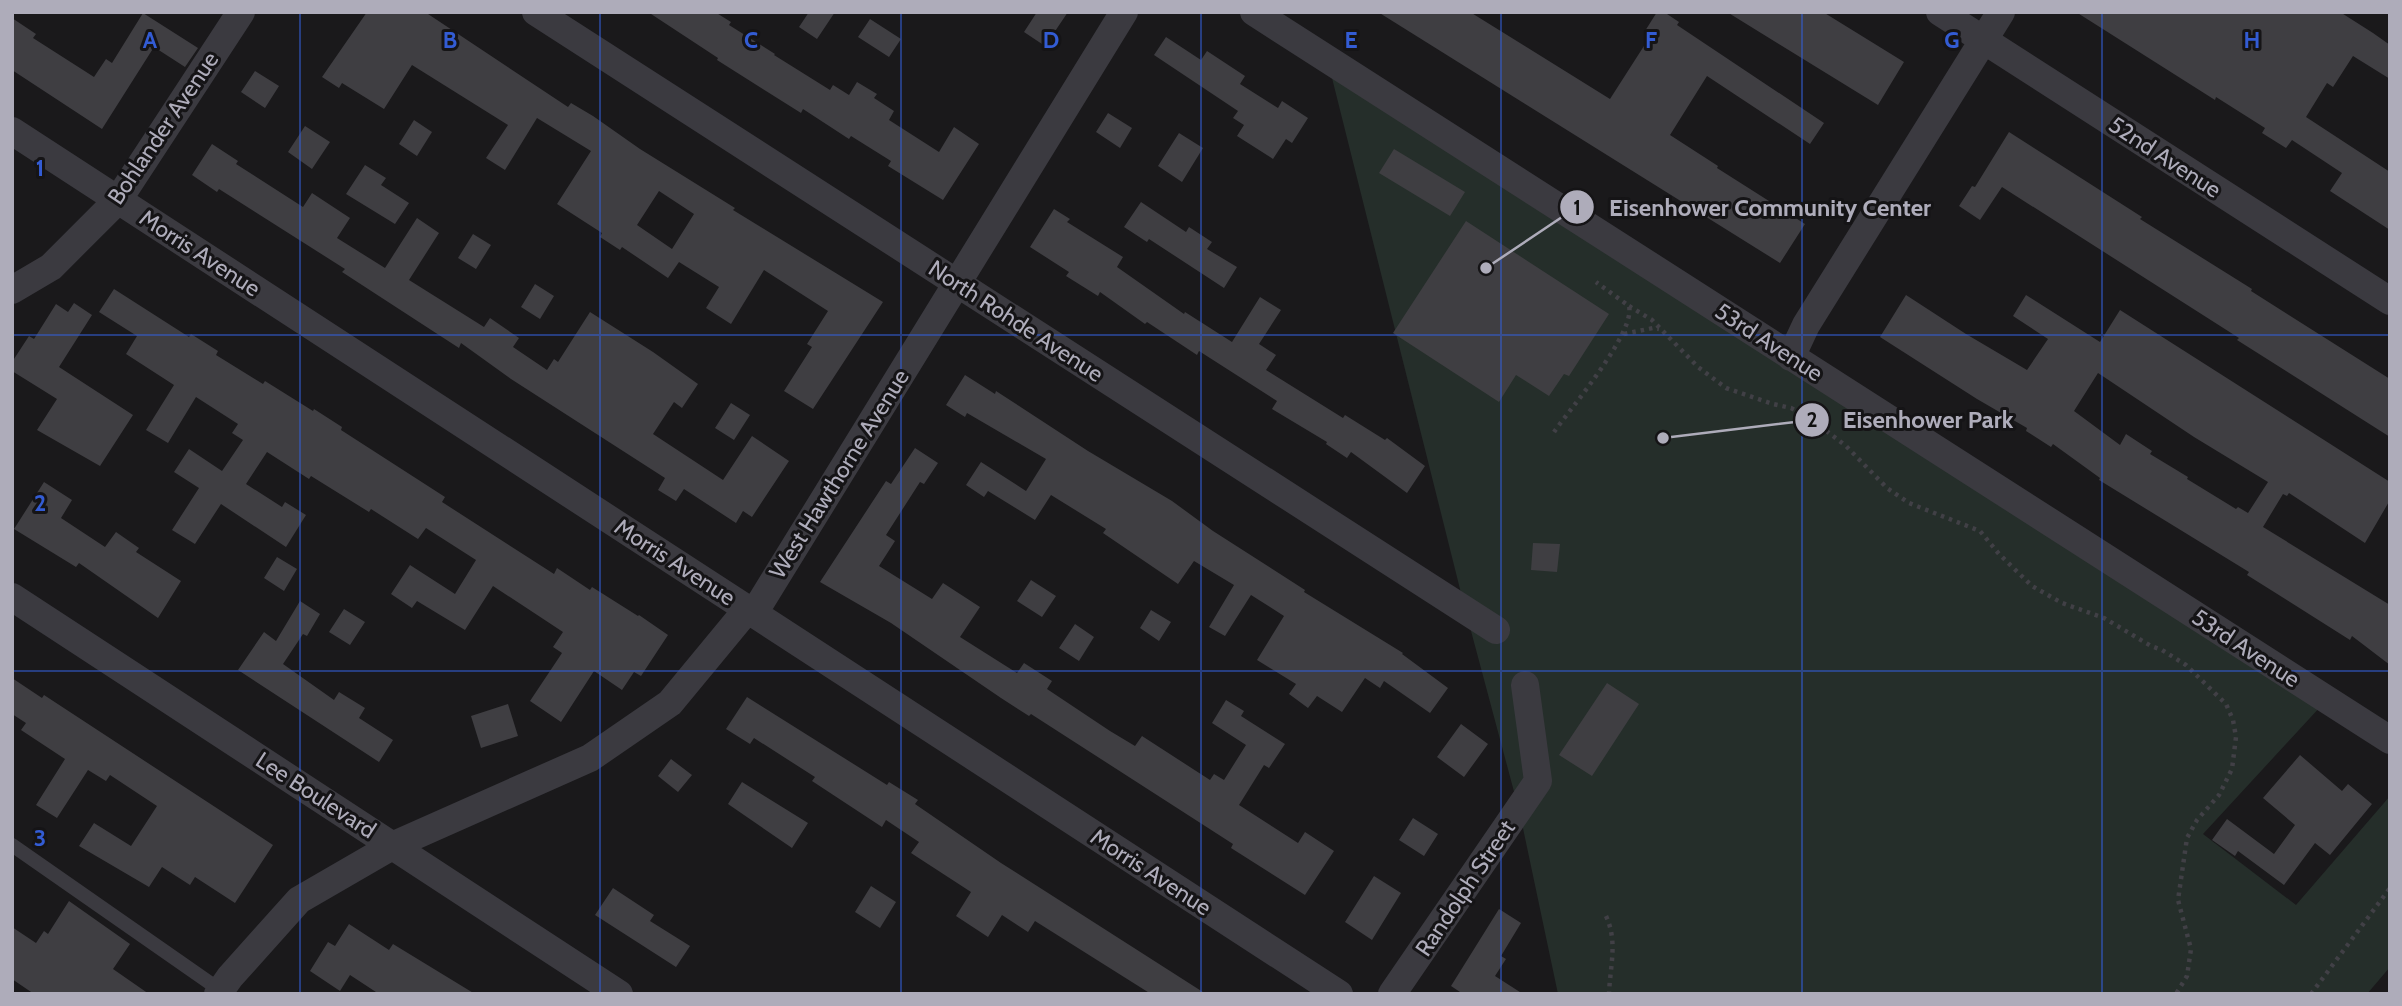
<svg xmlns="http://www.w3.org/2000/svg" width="2402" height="1006" font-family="Cabin,sans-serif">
<rect width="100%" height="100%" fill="#1a191b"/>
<path fill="#252e2a" d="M1331,74L2321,706L2203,834L2296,905L2390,796V967L2367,994H1558L1520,814L1463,601Z"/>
<path fill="#3f3e42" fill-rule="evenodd" d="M367,12H425L568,107L571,103L593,116L640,149L735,208L733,210L883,302L813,409L784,391L812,347L807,344L828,311L764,270L731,324L706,308L719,287L679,262L668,278L622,247L620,250L600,237L602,233L557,204L591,151L537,118L505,170L486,158L508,125L412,65L384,109L342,83L339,88L322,77ZM659,191L694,214L672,249L637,225Z
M648,12H715L731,22L729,25L775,54L774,55L830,90L833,85L849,95L857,82L877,94L874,98L894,111L889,120L939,152L954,127L979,144L943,200L888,166L891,161L851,136L849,139L803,109L801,113L717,60L718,58Z
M809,12H835L817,39L799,27Z
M1037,12H1068L1045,46L1024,32Z
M1378,12H1470L1610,99L1651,35L1645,31L1657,12H1664L1679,22L1677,25L1824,123L1810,144L1707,76L1670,135L1718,166L1717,168L1805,224L1780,263Z
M1727,12H1823L1904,62L1878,105Z
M2076,12H2340L2373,33L2390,45V79L2353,56L2333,87L2327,83L2306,117L2390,172V230L2330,191L2342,173L2292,140L2286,148L2262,133L2265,128L2216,97L2215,100Z
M143,13L198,48L185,67L154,47L102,129L12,70V18L36,34L33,38L94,77L106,59L112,63Z
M870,19L901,39L889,57L858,37Z
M1166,37L1201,60L1207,51L1245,76L1240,84L1278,108L1282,101L1308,118L1292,143L1286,139L1273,159L1237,136L1244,125L1233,118L1238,111L1154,55Z
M255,71L279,86L265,108L241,92Z
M1108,113L1132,128L1120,148L1096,132Z
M414,120L432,132L417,156L399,144Z
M305,126L330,142L312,169L288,152Z
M2009,132L2142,217L2140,219L2252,289L2251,291L2390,379V437L2237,340L2239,338L2002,187L1980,220L1959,206L1972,186L1975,187Z
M1179,133L1203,148L1182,182L1158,166Z
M212,144L238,161L236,164L303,207L312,193L350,218L337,238L385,268L417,218L439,233L409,280L484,327L490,318L519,338L513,347L547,370L554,359L558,362L590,312L653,352L698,384L682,408L674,402L653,434L723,480L752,436L789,461L752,517L743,511L736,523L684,489L676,501L658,490L665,478L511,379L461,343L459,348L422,324L342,272L345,269L219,189L217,192L192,175Z
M1394,149L1465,192L1450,216L1379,173Z
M365,165L386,178L381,185L409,203L395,224L346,194Z
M1141,202L1186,232L1189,227L1212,242L1207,249L1237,267L1224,288L1149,239L1147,242L1124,227Z
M1054,209L1070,219L1067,222L1123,257L1117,267L1184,314L1185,312L1232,342L1260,297L1281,310L1259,344L1276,355L1266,370L1343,418L1345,415L1385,440L1387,438L1425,466L1407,493L1351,452L1347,458L1326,444L1327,442L1272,409L1277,401L1199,351L1197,355L1147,322L1145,324L1100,292L1098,296L1066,276L1069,272L1030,247Z
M1466,221L1609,314L1569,376L1564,374L1549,396L1516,375L1499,402L1393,333Z
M473,234L491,245L476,269L458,258Z
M535,284L554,296L540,319L521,307Z
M114,289L189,337L191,334L218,351L216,355L263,384L265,381L313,411L314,409L342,427L341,430L445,497L442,502L554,574L557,568L590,590L592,587L638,616L639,615L668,635L641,676L634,672L622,690L594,671L561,722L530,701L562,653L553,647L563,632L493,586L465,630L417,601L412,608L391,594L410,565L455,594L476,560L426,528L418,539L371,509L369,512L311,476L309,479L267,452L246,484L282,507L285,502L306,515L286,547L221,504L195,544L172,530L199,488L174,472L189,449L222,471L243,440L232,433L238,424L196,397L168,443L146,430L174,385L126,354L137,336L99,312Z
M1906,295L1966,334L2027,370L2048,339L2013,316L2026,295L2100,342L2120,310L2390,482V500L2365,543L2289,493L2287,496L2283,494L2263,527L2390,605V665L2352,636L2350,640L2247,575L2249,572L2099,480L2100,478L2053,444L2051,447L2026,431L2027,428L1977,399L1880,337ZM2098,373L2194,437L2268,482L2248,513L2238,507L2236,509L2187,479L2188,477L2150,454L2152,451L2126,434L2120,445L2074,411Z
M74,303L92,315L59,367L133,415L100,466L37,430L57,399L12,371V362L29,336L34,339L56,304L68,312Z
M965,375L995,394L996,391L1088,451L1172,501L1213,531L1305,590L1304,592L1403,653L1402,654L1448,688L1430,713L1384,681L1380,688L1365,678L1342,712L1317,696L1308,708L1289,694L1296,684L1257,660L1284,616L1251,595L1225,636L1209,627L1234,585L1194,561L1178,584L1103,533L1106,529L1051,495L1035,520L988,491L984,497L966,485L981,462L1026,491L1046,459L967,413L965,417L946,405Z
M731,403L750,415L734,440L715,428Z
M915,448L938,463L924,484L920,482L886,535L895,541L879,566L932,599L943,583L980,607L960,637L1017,673L1024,663L1052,681L1047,689L1110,731L1135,746L1142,736L1210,780L1214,774L1224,780L1246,745L1212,723L1226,700L1244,711L1241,716L1285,744L1269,768L1264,765L1239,805L1298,843L1305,832L1334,851L1305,895L1231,848L1233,844L1031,714L1029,716L1001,698L891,623L820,582L886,481L891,484Z
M44,482L72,500L61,518L105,547L116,532L139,548L136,552L181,581L158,618L79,563L76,567L14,529Z
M1533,543L1560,544L1557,572L1531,570Z
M277,557L297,569L284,591L264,578Z
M1031,580L1056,596L1042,617L1017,601Z
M300,601L320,614L307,636L303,634L283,664L334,700L339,692L365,708L359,718L393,740L379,762L238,670L264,632L276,641Z
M344,609L365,622L350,645L329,632Z
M1151,610L1171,622L1159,641L1140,628Z
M1075,624L1094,637L1079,661L1059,648Z
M12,678L42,698L44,695L273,845L235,903L195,877L190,885L162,867L149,887L79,846L94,823L131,846L157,806L110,775L106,781L88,770L57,818L36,805L65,759L21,730L26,723L12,714Z
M1607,683L1639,704L1592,776L1559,755Z
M747,697L887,785L889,782L918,800L915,804L1001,863L1206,994H1151L1035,921L1028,932L1002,915L988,937L956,916L971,892L911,853L919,842L886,820L882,827L812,781L815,777L754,738L750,744L726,729Z
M508,704L518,736L481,748L471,716Z
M1461,724L1488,744L1464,777L1437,757Z
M2300,755L2342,791L2348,784L2372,804L2330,855L2315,843L2284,885L2238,851L2235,856L2212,840L2227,819L2274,854L2295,825L2263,798Z
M671,759L692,775L678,792L658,776Z
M742,782L808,823L792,848L728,804Z
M1413,818L1438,834L1424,856L1399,840Z
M1374,876L1401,893L1372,940L1345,922Z
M871,886L896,902L880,928L855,912Z
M613,888L654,915L650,921L690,946L676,967L595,915Z
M69,901L130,944L113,969L149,994H34L12,979V927L36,943L44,931L48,934Z
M1499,909L1521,923L1501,956L1506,959L1495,976L1523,994H1463L1451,986Z
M349,924L389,950L393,944L475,994H379L350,975L340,991L310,971L328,942L335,946Z"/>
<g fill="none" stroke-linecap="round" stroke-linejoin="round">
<path stroke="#414046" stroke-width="4.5" stroke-dasharray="3.5 5" stroke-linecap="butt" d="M1629,306L1652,320L1698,367L1726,388L1773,404L1791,408L1807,416L1846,446L1887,488L1909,503L1980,531L1999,554L2032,586L2062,603L2104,618L2151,646L2162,650L2186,665L2226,704L2233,720L2236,737L2232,769L2219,795L2197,820L2187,838L2178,900L2191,949L2187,976L2176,994
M1624,334L1653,328L1659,329
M1554,432C1570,409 1636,332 1629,306L1596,282
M1606,916C1618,942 1610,966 1609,994
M2311,994L2390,888"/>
<path stroke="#3b3a40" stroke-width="14" d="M12,845L220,990"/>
<path stroke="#3b3a40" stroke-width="28" d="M536,12L1496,630
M1254,12L2390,740
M1940,12L2390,301
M12,131L1339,994
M12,290L51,267L118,200L241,12
M1791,357L1806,325L2001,12
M12,597L619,994
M218,994L230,977L299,900L394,845L590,758L670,703L746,611L754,613L1124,12
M1392,994L1538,781L1525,685"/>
</g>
<path fill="none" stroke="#335cd4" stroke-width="2" stroke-opacity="0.55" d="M300,12V994M600,12V994M901,12V994M1201,12V994M1501,12V994M1802,12V994M2102,12V994M12,335H2390M12,671H2390"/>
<g text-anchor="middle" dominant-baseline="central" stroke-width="6" stroke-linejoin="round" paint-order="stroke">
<g font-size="23" fill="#aeacba" stroke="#151416">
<text transform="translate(163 128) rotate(-56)">Bohlander Avenue</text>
<text transform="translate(2165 157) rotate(33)">52nd Avenue</text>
<text transform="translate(200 253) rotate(33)">Morris Avenue</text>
<text transform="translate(1016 321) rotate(33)">North Rohde Avenue</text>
<text transform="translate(1769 342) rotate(33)">53rd Avenue</text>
<text transform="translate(839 474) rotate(-58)">West Hawthorne Avenue</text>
<text transform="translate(675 562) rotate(33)">Morris Avenue</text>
<text transform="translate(2246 648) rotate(33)">53rd Avenue</text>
<text transform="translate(316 795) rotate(33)">Lee Boulevard</text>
<text transform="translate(1151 872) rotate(33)">Morris Avenue</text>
<text transform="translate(1465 888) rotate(-56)">Randolph Street</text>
</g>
</g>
<g font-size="23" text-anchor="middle" font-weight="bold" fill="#335cd4" stroke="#151416" stroke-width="6" stroke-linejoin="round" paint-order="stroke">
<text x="150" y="48">A</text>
<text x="450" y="48">B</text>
<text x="751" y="48">C</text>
<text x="1051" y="48">D</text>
<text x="1351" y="48">E</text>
<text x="1651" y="48">F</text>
<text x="1952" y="48">G</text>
<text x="2252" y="48">H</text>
<text x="40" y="176">1</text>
<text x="40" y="511">2</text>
<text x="40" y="846">3</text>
</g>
<path fill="none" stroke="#aeacba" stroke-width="2.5" d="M1486 268L1577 207M1663 438L1812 420"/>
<g fill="#aeacba" stroke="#151416" stroke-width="2.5">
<circle cx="1486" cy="268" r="7"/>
<circle cx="1663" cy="438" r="7"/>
<circle cx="1577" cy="207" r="18"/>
<circle cx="1812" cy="420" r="18"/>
</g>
<g font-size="21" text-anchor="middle" font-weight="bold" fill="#111">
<text x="1577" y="215">1</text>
<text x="1812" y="427">2</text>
</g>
<g font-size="24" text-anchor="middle" font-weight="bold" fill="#aeacba" stroke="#151416" stroke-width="6" stroke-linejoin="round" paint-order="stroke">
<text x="1770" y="216">Eisenhower Community Center</text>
<text x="1928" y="428">Eisenhower Park</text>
</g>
<rect width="2402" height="1006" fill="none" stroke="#aeacba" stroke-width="28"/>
</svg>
